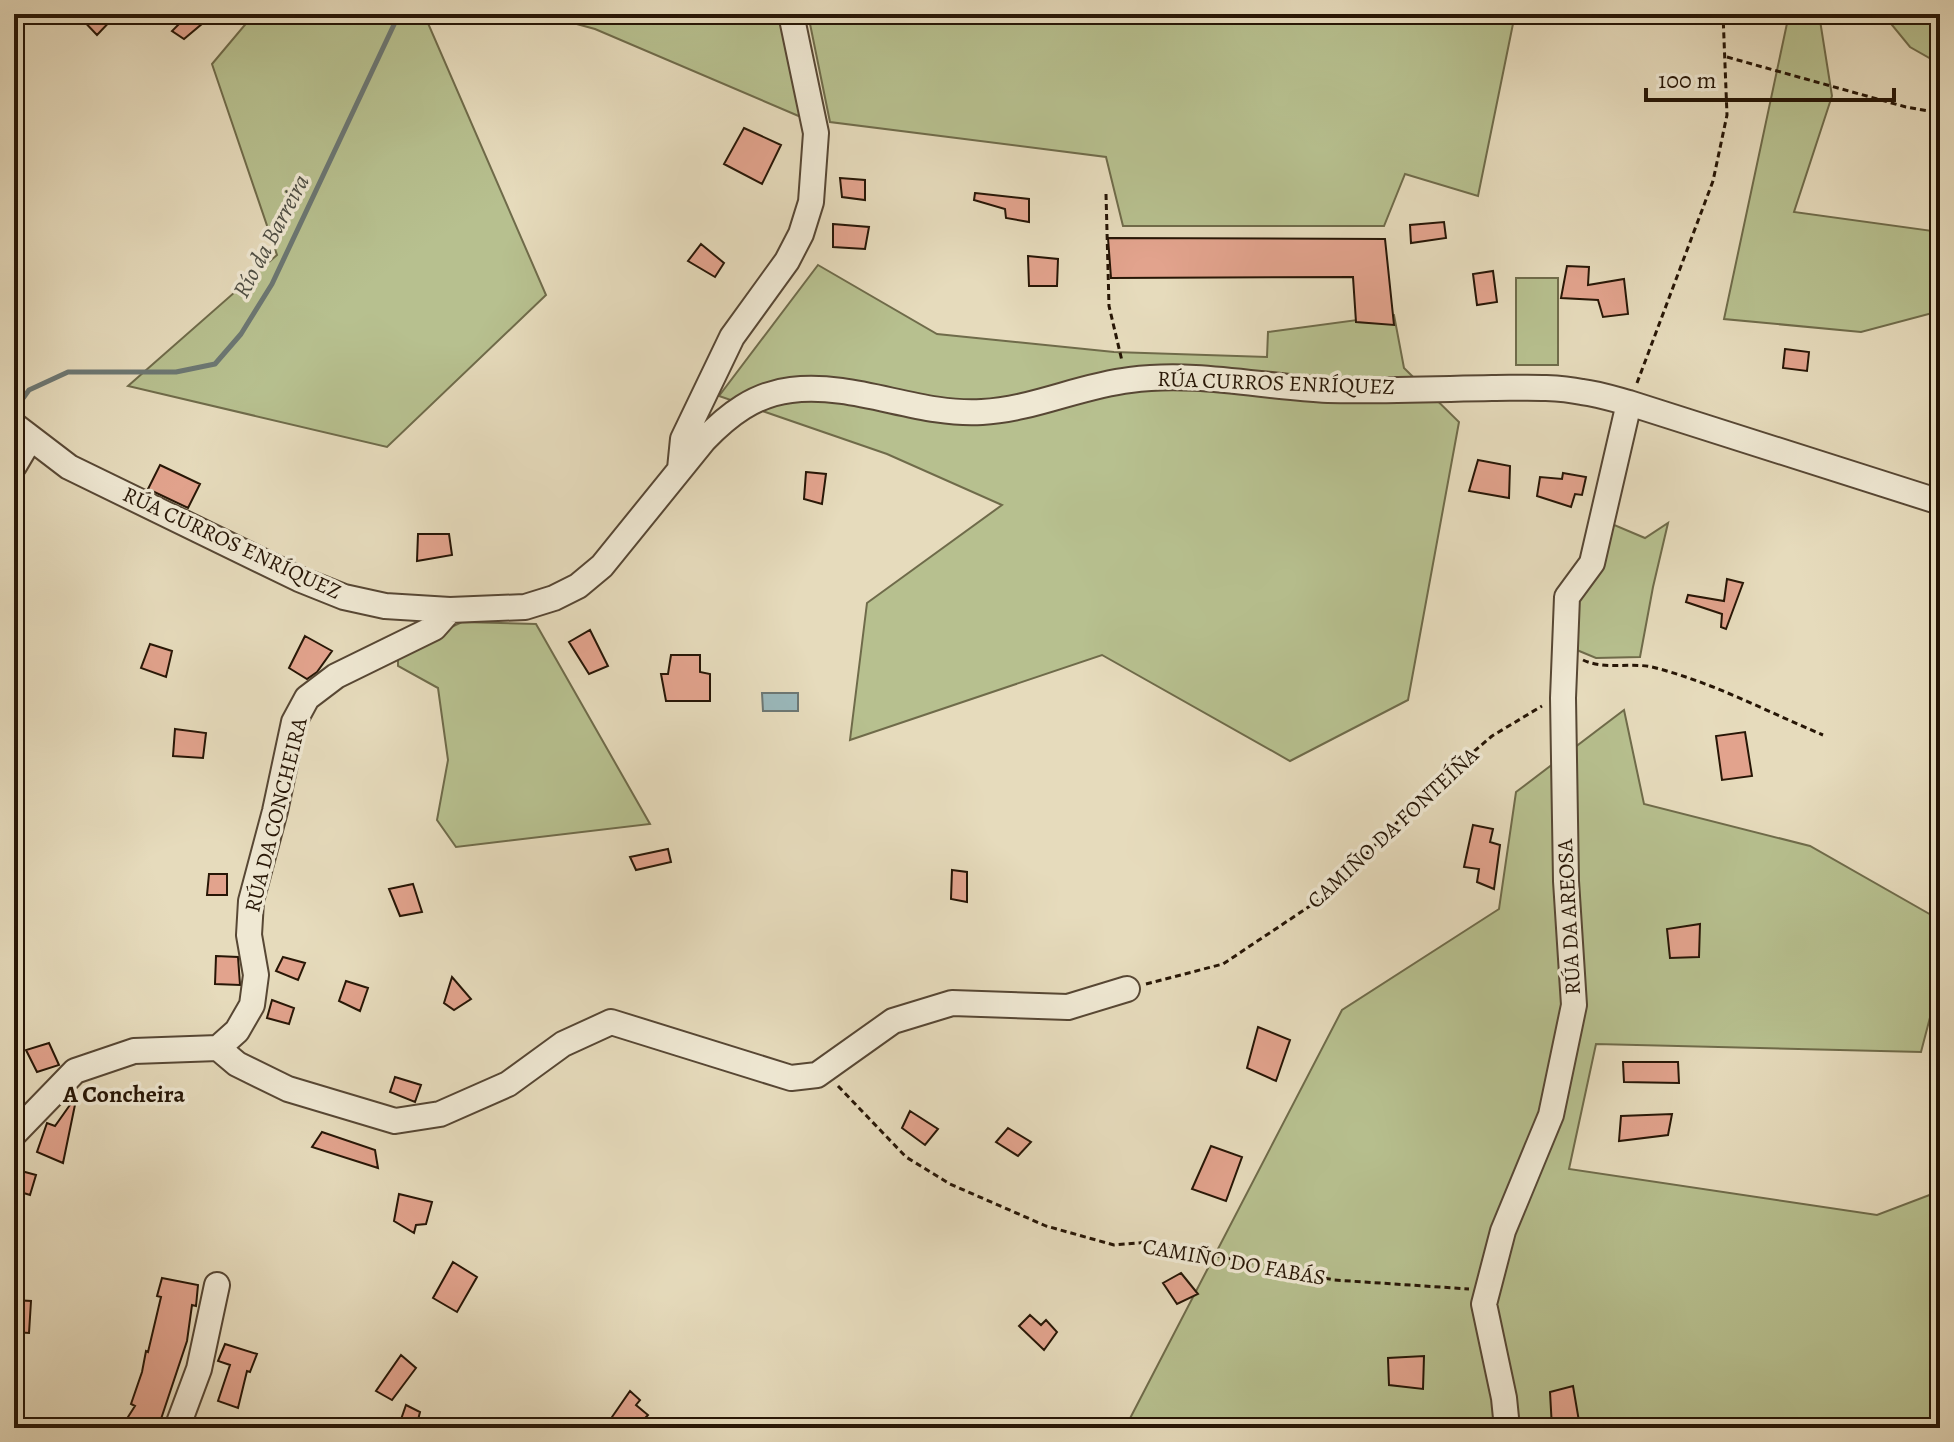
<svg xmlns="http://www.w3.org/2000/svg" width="1954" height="1442" font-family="Alegreya,serif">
<rect width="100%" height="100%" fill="#e6dbbc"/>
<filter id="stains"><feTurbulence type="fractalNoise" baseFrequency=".0025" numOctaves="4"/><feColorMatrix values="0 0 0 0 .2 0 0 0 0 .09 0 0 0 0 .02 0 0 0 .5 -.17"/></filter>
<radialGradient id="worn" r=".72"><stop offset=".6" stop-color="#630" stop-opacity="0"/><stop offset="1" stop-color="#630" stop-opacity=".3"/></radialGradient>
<path fill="#b7c08f" stroke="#6f6b4a" stroke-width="2" d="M254,14H424L546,295L387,447L128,386L277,255L212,64Z
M540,14H787L808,120L595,29Z
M808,14H1515L1478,196L1405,174L1384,226H1123L1106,157L830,122Z
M1789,14H1819L1832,96L1794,212L1940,232V311L1861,332L1724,319Z
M1883,14H1940V64L1910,47Z
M818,265L937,334L1114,352L1267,357L1268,332L1394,315L1404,368L1459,422L1408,700L1290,761L1102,655L850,740L867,603L1002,505L887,454L719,396Z
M1516,278H1558V365H1516Z
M1668,523L1653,587L1640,657L1596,658L1572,648L1574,601L1612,524L1645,538Z
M462,622L536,624L650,824L456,847L437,820L448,760L438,688L398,666V652Z
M1624,710L1644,804L1810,846L1940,920V979L1921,1052L1596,1044L1569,1169L1877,1215L1940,1191V1428H1125L1342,1010L1499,909L1516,792Z"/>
<path fill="#9ab8bb" stroke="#6c7773" stroke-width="2" d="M762,693H798V711H763Z"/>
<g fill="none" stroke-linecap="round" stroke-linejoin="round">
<path stroke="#6c7773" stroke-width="5" d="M16,408L29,390L68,372H176L215,364L241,334L272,284L399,14"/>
</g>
<path fill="#e2a38d" stroke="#271606" stroke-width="2" d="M77,14H117L97,35Z
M189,14H196L203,23L184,39L172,31Z
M744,128L781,145L762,184L724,164Z
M840,178L865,180V200L842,197Z
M975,193L1029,199V222L1006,218L1005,209L974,200Z
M1444,222L1446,238L1411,243L1410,225Z
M833,224L869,227L865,249L833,247Z
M1108,238L1385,239L1394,325L1356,322L1353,277L1111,278Z
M701,244L724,263L715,277L688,261Z
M1028,256L1058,259L1057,286H1029Z
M1567,266L1589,267L1588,285L1624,279L1628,314L1603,317L1598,300L1561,298Z
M1493,271L1497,302L1477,305L1473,274Z
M1785,349L1809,352L1807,371L1783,368Z
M1478,460L1510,466L1509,498L1469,491Z
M160,465L200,484L188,508L148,489Z
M806,472L826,474L822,504L804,499Z
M1563,473L1586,477L1582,495L1575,494L1571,507L1537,496L1540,477L1562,479Z
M418,534H449L452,555L417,561Z
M1727,579L1743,583L1726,629L1721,627L1722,614L1686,602L1688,595L1724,601Z
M590,630L608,666L589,674L569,642Z
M305,636L332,651L317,672L307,679L289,668Z
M150,644L172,651L166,677L141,668Z
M671,655H700V672L710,674V701H666L661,674H668Z
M175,729L206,733L203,758L173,756Z
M1745,732L1752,776L1722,780L1716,736Z
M1473,825L1493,829L1490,842L1500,845L1494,889L1477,882L1479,869L1464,867Z
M668,849L671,862L636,870L630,857Z
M952,870L967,872V902L951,899Z
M209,874H227V895H207Z
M413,884L422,912L400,916L389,889Z
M1700,924L1699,957L1670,958L1667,929Z
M216,956L238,957L240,985L215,984Z
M283,957L305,963L298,980L276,971Z
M452,977L471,999L454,1010L444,1003Z
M346,981L368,988L360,1011L339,1001Z
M272,1000L294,1008L289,1024L267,1018Z
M1258,1027L1290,1040L1276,1081L1247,1068Z
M49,1043L59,1065L37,1072L26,1050Z
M1623,1062H1678L1679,1083L1624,1082Z
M395,1077L421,1085L415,1102L390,1092Z
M77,1095L63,1163L37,1152L47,1123L55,1126Z
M910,1111L938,1129L925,1145L902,1128Z
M1672,1114L1668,1135L1619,1141L1621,1116Z
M1008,1128L1031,1142L1018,1156L996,1142Z
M322,1132L375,1150L378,1168L312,1147Z
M1211,1146L1242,1157L1226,1201L1192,1189Z
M14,1169L36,1175L30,1195L14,1190Z
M399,1194L432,1202L426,1224L416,1225L414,1233L394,1221Z
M453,1262L477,1277L457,1312L433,1298Z
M1181,1273L1198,1294L1177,1304L1163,1283Z
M162,1278L198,1285L196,1306L192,1305L187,1341L158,1428H121L135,1406L131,1404L142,1372L146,1351L148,1352L161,1297L157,1296Z
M14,1300L31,1301L29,1333L14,1332Z
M1030,1315L1041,1325L1046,1320L1057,1332L1044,1350L1019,1326Z
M225,1344L257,1354L250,1372L247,1371L238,1408L218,1401L230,1365L218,1361Z
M401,1355L416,1368L392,1400L376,1391Z
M1424,1356L1423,1389L1389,1385L1388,1358Z
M1573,1386L1580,1427L1552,1428L1550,1392Z
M630,1391L640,1400L636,1405L648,1415L636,1428H624L612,1417Z
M406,1405L420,1412L416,1428H398Z"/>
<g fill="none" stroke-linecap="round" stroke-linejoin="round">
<g stroke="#574734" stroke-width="28">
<path id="minor" d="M14,425L69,467L299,579L344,597L385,606L450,610L525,607L554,598L578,586L602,566L704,440C728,415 755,394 791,390C855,382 918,416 982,412C1034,409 1079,386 1130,380C1196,371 1262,387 1328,390C1383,391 1437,389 1492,388C1521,388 1553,386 1582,392C1598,394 1614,399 1629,403L1940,502
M14,466L30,439
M680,469L683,439L732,337L787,261L801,234L811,202L816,133L791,14
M218,1048L237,1064L288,1089L395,1121L440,1114L508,1084L563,1044L611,1022L791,1078L817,1075L893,1021L952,1003L1068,1007L1127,989
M14,1134L75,1071L134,1051L218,1048L237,1031L252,1005L256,975L249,935L251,901L275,811L294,722L307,698L336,676L434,628L450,610
M177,1428L199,1369L217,1285
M1507,1428L1504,1398L1484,1304L1503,1231L1551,1115L1574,1005L1566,881L1563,698L1567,597L1592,563L1629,403"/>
</g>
<path stroke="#271606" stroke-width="3" stroke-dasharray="6 4" stroke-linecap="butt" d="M14,16C30,24 40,23 56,14
M1727,57L1906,107L1940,113
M1106,194L1109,306L1122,361
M1637,383L1713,181L1727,115L1723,14
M1583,660C1607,671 1631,661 1656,668C1714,683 1768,712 1823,735
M1146,984L1223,964L1325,896L1429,790L1492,736L1542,706
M838,1086L906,1157L950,1184L1046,1226L1114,1245L1149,1242L1334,1280L1469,1289"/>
<use href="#minor" stroke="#efe8d3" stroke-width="24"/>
</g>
<g text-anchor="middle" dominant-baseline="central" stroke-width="7" stroke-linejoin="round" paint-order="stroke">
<g font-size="22" fill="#271606" stroke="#efe8d3">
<text transform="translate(1276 383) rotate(2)">RÚA CURROS ENRÍQUEZ</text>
<text transform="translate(232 543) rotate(25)">RÚA CURROS ENRÍQUEZ</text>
<text transform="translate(276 815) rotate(-76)">RÚA DA CONCHEIRA</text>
<text transform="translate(1393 828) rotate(-43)">CAMIÑO DA FONTEÍÑA</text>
<text transform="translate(1569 917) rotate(-93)">RÚA DA AREOSA</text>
<text transform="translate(1234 1262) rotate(10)">CAMIÑO DO FABÁS</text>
</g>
<g font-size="24" font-style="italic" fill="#4f4f45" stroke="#efe8d3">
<text transform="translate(271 236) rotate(-62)">Río da Barreira</text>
</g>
<g font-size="24" font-weight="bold" fill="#271606" stroke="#efe8d3">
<text x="124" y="1094">A Concheira</text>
</g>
</g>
<rect width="1954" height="1442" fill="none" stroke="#e6dbbc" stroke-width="48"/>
<rect x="16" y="16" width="1922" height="1410" fill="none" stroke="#271606" stroke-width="4"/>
<rect x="24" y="24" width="1906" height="1394" fill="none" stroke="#271606" stroke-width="2"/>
<path d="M1646 88v12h248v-12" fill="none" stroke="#271606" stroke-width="4"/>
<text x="1658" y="88" font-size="24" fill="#271606" stroke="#efe8d3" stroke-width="6" paint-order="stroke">100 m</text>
<rect width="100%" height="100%" filter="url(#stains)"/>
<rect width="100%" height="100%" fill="url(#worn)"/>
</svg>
